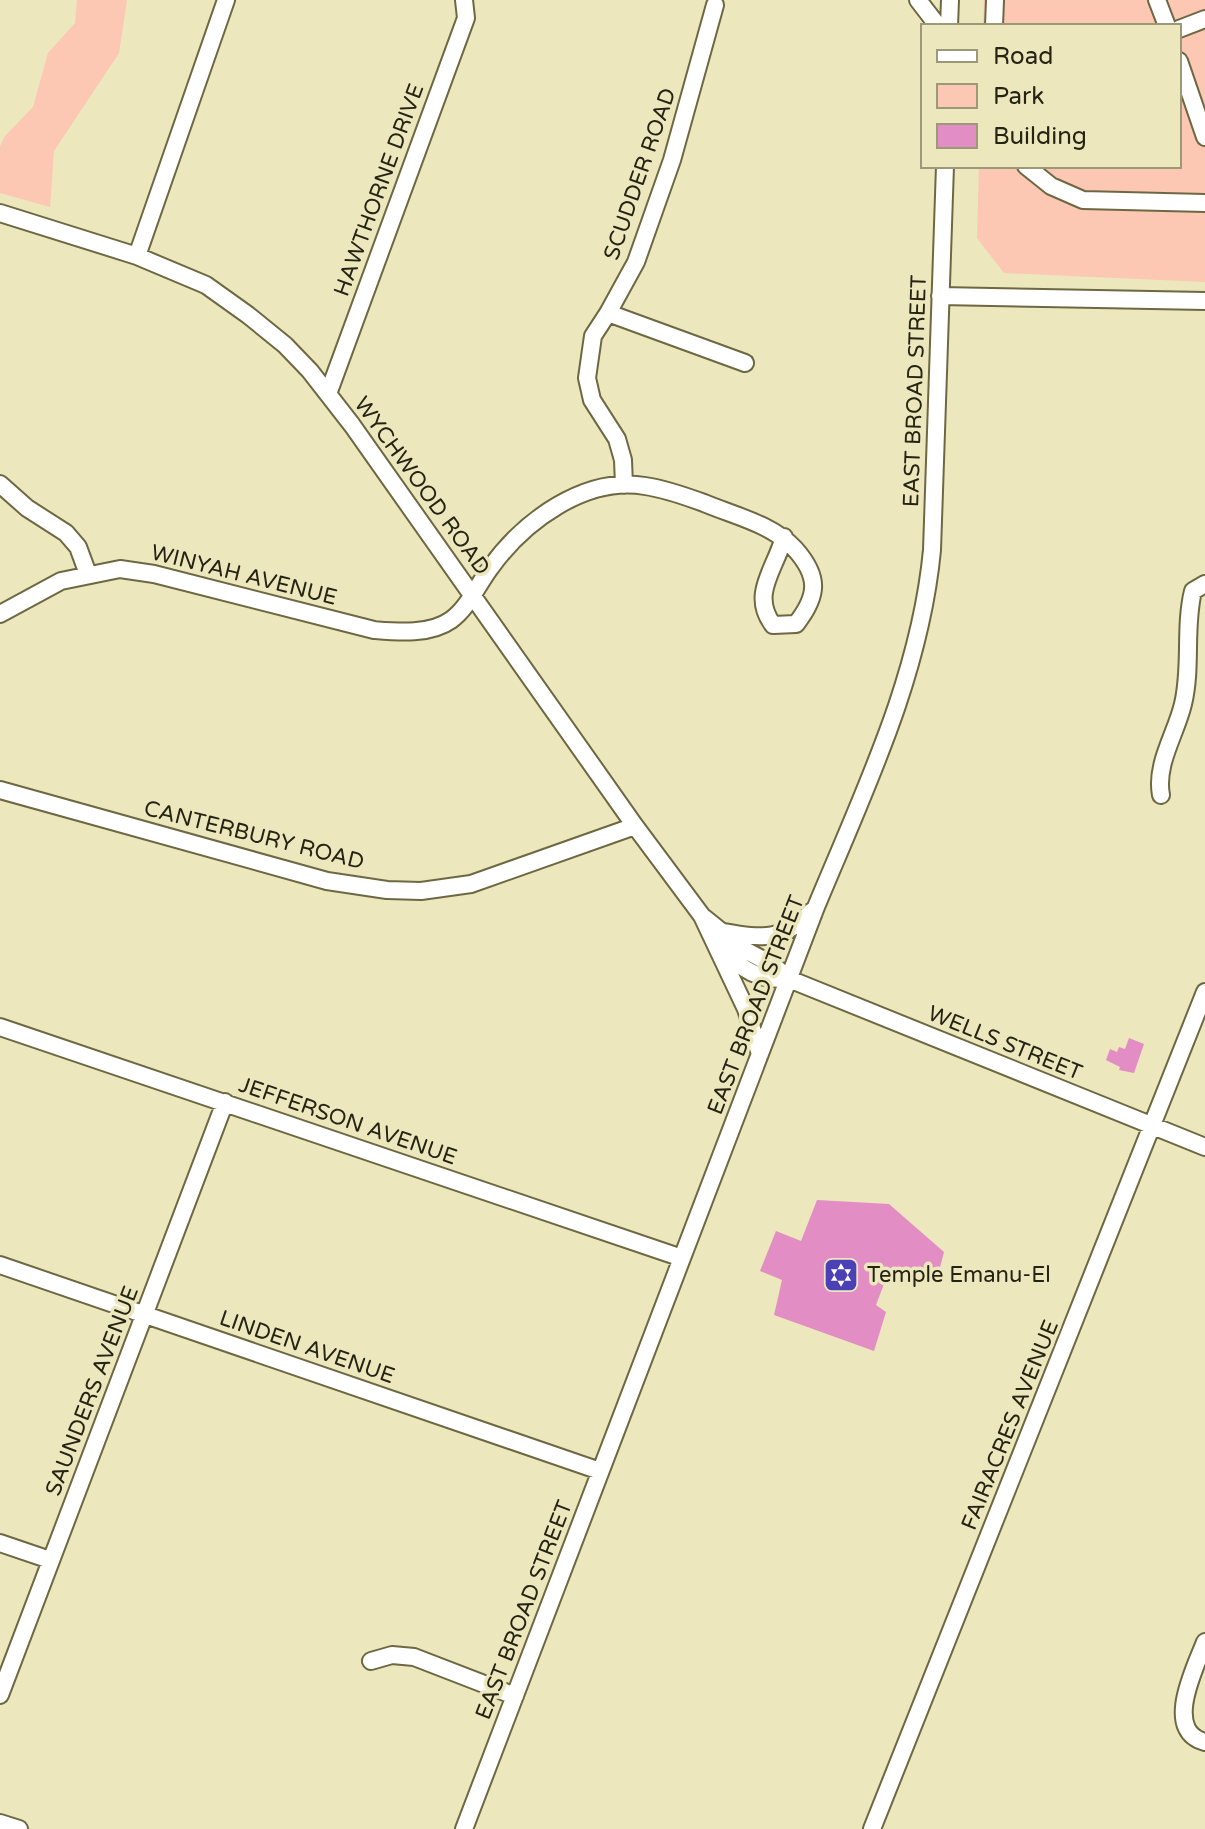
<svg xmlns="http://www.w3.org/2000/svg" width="1205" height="1829" font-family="'Varela Round',sans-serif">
<rect width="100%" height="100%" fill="#ece7bd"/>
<path fill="#fcc7b3" d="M77,0H127L119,53L54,151L50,207L0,193V146L5,136L33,107L48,53L75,23Z
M984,0H1205V282L1004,273L977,238L979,166H1179V26H983Z"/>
<path fill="#e28dc4" d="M1129,1038L1144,1044L1134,1073L1119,1070L1120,1067L1106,1060L1110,1049L1117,1052L1119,1047L1125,1049Z
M817,1200L889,1204L944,1252L938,1275L887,1276L876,1305L886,1312L874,1351L774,1315L782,1280L760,1271L776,1231L801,1241Z"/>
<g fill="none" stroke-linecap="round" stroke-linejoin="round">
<g stroke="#6d6842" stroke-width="20">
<path id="minor" d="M918,0L938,26
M1157,0L1167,26
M949,26L950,0
M994,26L995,0
M1179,29L1205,19
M1179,61L1205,137
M1026,166L1051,186L1083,200L1205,203
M0,213L137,256L206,285L248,315L285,345L310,371L352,425L635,826L702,916L746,1009L760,1054
M137,256L226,0
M940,296L1205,301
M608,313L745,363
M328,394L466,18L464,0
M0,484L27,508L66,533L78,547L88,574
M624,485L623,460L617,439L592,400L587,378L593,336L608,313L636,262L672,160L715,5
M0,614L61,581L120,569L154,574L374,630C398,632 430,635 451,620C468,608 478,584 491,567C524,521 585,476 645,486C665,489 685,496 704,503C735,516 772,524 795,549C820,577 818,596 796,624L773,625C750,594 775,570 784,537
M0,790L327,881L387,890L421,891L471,884L635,826
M1161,795C1155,764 1176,734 1183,704C1192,667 1184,628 1193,591L1205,584
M702,916L743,949L773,965L789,979L1205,1147
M724,932C763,939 783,941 812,911
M721,949C743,970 757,980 789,979
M0,1027L682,1258
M0,1265L600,1471
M0,1543L50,1560
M1205,1642C1196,1666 1162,1731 1205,1742
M371,1661L392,1655L414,1657L515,1696
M0,1695L225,1102
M0,1823L19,1829
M464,1829L816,907C864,791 920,677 932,550L945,166
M872,1829L1205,992"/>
</g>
<use href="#minor" stroke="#fff" stroke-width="16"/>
</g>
<defs>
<g id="synagogue-square" transform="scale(1.8)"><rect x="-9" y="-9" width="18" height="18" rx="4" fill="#4c40b7" stroke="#ece7bd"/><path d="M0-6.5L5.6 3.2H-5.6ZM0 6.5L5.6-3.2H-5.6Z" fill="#fff"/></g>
</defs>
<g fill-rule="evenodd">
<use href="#synagogue-square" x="841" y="1275"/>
</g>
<g text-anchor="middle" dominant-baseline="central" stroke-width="7" stroke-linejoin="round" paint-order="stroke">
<g font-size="22" fill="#252313" stroke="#ece7bd">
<text transform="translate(640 174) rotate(-71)">SCUDDER ROAD</text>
<text transform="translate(379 190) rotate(-70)">HAWTHORNE DRIVE</text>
<text transform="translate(915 391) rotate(-88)">EAST BROAD STREET</text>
<text transform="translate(422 486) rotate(54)">WYCHWOOD ROAD</text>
<text transform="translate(244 575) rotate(14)">WINYAH AVENUE</text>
<text transform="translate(254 835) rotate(14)">CANTERBURY ROAD</text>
<text transform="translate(756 1005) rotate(-69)">EAST BROAD STREET</text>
<text transform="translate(1005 1043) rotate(22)">WELLS STREET</text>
<text transform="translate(348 1121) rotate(19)">JEFFERSON AVENUE</text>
<text transform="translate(307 1347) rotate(19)">LINDEN AVENUE</text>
<text transform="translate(92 1391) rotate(-69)">SAUNDERS AVENUE</text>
<text transform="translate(1010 1425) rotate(-68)">FAIRACRES AVENUE</text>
<text transform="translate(524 1610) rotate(-69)">EAST BROAD STREET</text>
</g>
<g font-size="22" fill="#252313" stroke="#ece7bd" text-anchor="start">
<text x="867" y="1275">Temple Emanu-El</text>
</g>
</g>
<rect x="921" y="24" width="260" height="144" fill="#ece7bd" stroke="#9c9979" stroke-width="2"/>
<rect x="937" y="50" width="40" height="12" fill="#ffffff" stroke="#9c9979" stroke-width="2"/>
<text x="993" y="64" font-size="24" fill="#252313">Road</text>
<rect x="937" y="84" width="40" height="24" fill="#fcc7b3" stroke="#9c9979" stroke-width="2"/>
<text x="993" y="104" font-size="24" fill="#252313">Park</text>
<rect x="937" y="124" width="40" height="24" fill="#e28dc4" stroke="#9c9979" stroke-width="2"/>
<text x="993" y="144" font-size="24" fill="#252313">Building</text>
</svg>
